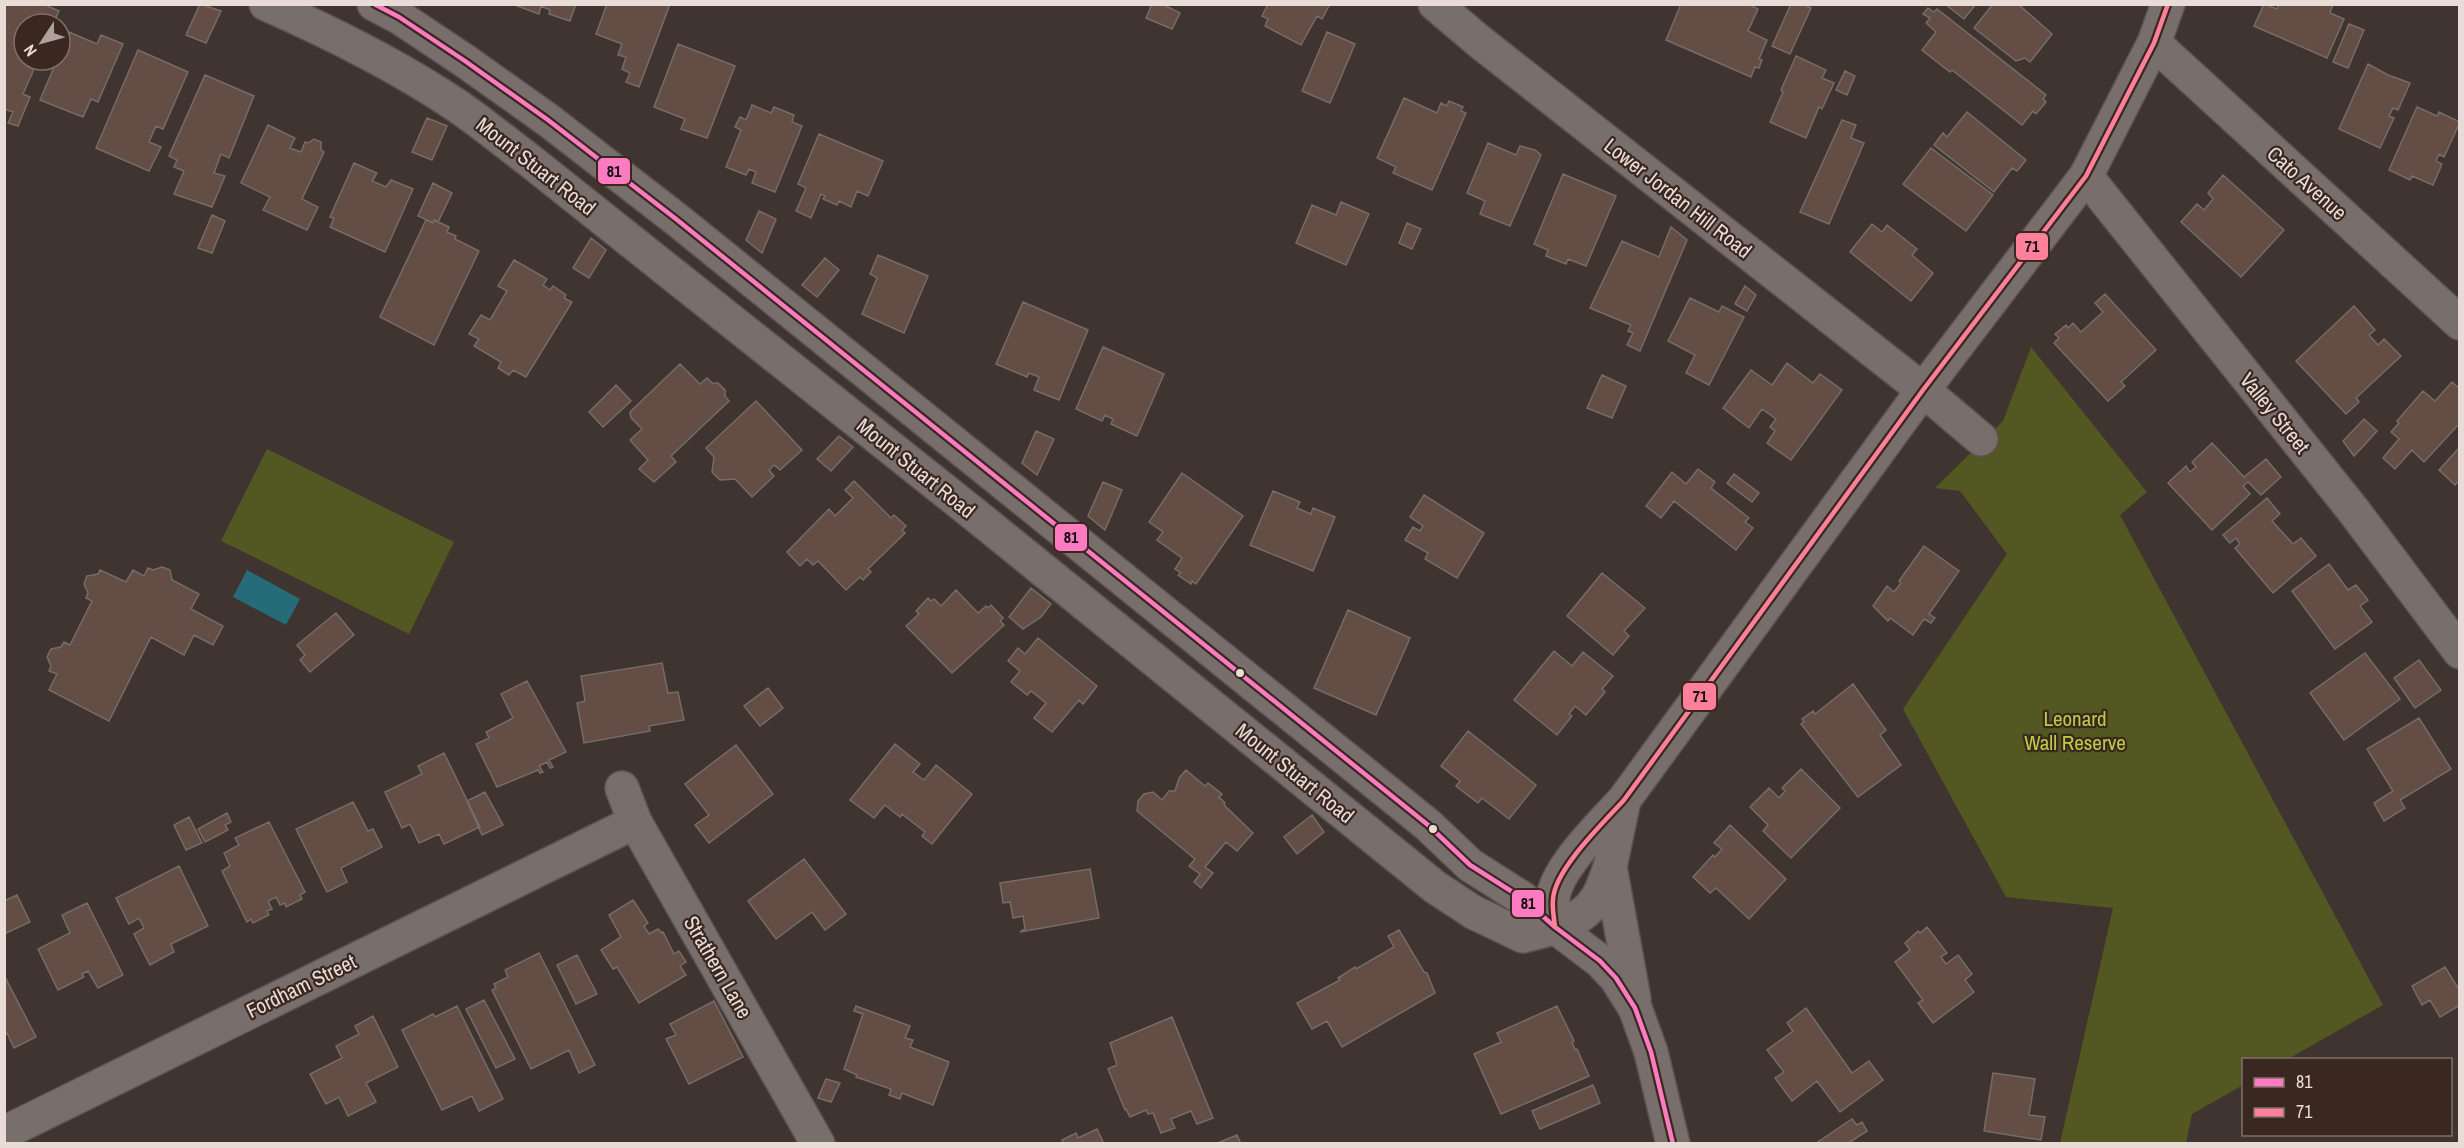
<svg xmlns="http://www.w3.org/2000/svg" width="2464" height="1148" font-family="'Archivo Narrow',sans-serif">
<rect width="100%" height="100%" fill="#3f3430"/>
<path fill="#535721" d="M2031,347L2147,492L2120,515L2383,1005L2288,1059L2244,1060L2243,1085L2192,1114L2186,1143H2060L2113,908L2006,897L1903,709L2007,554L1960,491L1935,488L2003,421Z
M267,449L454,542L409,634L221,541Z"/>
<path fill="#256c78" d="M247,570L300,599L286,625L233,597Z"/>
<path fill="#634d45" stroke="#756c69" stroke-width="1.5" d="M4,4H43L59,11L53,24H24V60H38L23,94L30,97L18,126L8,123L13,112L4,109Z
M200,4L221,11L206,43L186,35Z
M512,4H576L570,21L549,14L550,10L541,6L539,14Z
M607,4H670L639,87L626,82L630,73L622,69L626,57L618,55L622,44L596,34Z
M1152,4H1162L1180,13L1172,29L1146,18Z
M1268,4H1330L1322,19L1317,16L1301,45L1265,26L1268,19L1262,16Z
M1681,4H1748L1758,9L1748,31L1767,40L1759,59L1762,60L1759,68L1755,67L1751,77L1666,40Z
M1791,4H1802L1811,8L1790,54L1772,46Z
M1945,4H1976L1964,19Z
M1993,4H2018L2052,34L2030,62L2025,58L2016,61L1974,28Z
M2264,4L2277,9L2279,4H2333L2330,13L2344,19L2327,58L2254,26Z
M1928,8L1934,12L1937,9L2046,95L2043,99L2046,102L2036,114L2033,111L2022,125L1952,70L1950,72L1922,50L1936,32L1926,23L1930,18L1923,14Z
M2349,24L2364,30L2348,68L2333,62Z
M69,32L97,44L101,35L123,44L98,102L91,99L83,117L40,100L57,60H60V52Z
M1327,32L1355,44L1330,103L1302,91Z
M678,44L735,66L707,138L681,129L685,119L654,107Z
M138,50L188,72L163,129L156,126L149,142L161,147L149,171L96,148Z
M1796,56L1826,70L1822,78L1834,83L1822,109L1819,107L1806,138L1770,122L1783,92L1781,90Z
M2368,64L2388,75L2410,83L2398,110L2393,108L2389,116L2394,118L2380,148L2339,129Z
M1845,71L1855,76L1847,95L1836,90Z
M205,75L254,96L229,158L221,154L214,173L225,176L212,207L174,194L184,171L174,167L177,160L169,156Z
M1404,98L1437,113L1441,103L1447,106L1449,101L1463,107L1461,111L1466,113L1432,190L1393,173L1396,167L1377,158Z
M752,105L771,113L774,107L794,115L792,122L802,126L775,192L752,183L756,172L749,169L746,175L726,167L741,130L735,127L740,117L746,120Z
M2417,107L2437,116L2439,112L2460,122L2444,157L2439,154L2436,161L2442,164L2433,185L2412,176L2410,180L2389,170Z
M1967,112L2026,160L2017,171L2012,168L1994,192L1934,145L1943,133L1947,137Z
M427,118L447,126L432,160L412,152Z
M1842,120L1856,125L1851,138L1864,143L1829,224L1800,212Z
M268,125L295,138L290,148L301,152L305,142L308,143L314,139L321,142V150L324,152L302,199L318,207L307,230L263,210L270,197L241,183Z
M819,134L883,161L868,196L857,191L851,207L839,201L837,205L823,199L825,196L821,194L811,218L796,211L806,188L798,184Z
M1488,143L1516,155L1520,146L1535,150L1541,155L1510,226L1480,214L1485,201L1467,193Z
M1931,148L1993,195L1966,231L1903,184Z
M354,163L377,173L372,181L386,187L391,180L413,189L385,252L330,227L334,218L330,217Z
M1563,174L1616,196L1586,266L1568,259L1566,264L1546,256L1548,250L1534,244Z
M2223,175L2284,230L2241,277L2181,222L2197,204L2204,210L2213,199L2208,193Z
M433,183L452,193L438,222L434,220L433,223L418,216Z
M1341,202L1369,214L1346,265L1296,243L1312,205L1336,215Z
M759,211L776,219L762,253L746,240Z
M212,215L225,221L212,253L198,248Z
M426,220L433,223L434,220L449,227L447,232L456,236L455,239L479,251L434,345L380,317Z
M1407,223L1421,229L1412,249L1399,243Z
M1872,224L1882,232L1887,225L1917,249L1912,255L1933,273L1911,301L1850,252Z
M1671,227L1687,240L1640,351L1627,345L1633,333L1628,331L1631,325L1590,308L1622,241L1659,257Z
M591,238L606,250L589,278L573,268Z
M878,255L928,276L904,333L862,314L877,278L870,274Z
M825,258L839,270L817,297L802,285Z
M514,260L547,279L543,285L550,290L553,286L566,295L564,298L572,302L526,377L513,370L509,375L498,368L501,362L474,346L479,339L469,334L481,315L490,320L507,291L498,286Z
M1745,286L1756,295L1747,311L1735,304Z
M2105,294L2156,350L2121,382L2125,386L2108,401L2054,343L2059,338L2055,334L2066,325L2068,328L2073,323L2081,332L2103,312L2095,303Z
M1690,298L1719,312L1722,306L1744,317L1709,385L1686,373L1695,355L1668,341Z
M1023,302L1088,330L1059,400L1034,390L1039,377L1029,373L1027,377L996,364Z
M2354,306L2375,330L2369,335L2378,345L2384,339L2401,356L2356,398L2359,402L2346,414L2296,361Z
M1103,347L1164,374L1137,436L1111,424L1113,419L1105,415L1102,421L1076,409Z
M1787,363L1813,383L1820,374L1842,390L1791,460L1767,443L1775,431L1770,427L1776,419L1762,409L1749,428L1723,408L1751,370L1772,385Z
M680,364L700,384L707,378L712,383H718L725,390V396L729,401L671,456L676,462L654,482L639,469L648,460L630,440L642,429L631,418L630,412Z
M1602,375L1626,386L1612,418L1587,408Z
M2452,382L2460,389V423L2424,462L2412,450L2395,469L2383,458L2399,439L2391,432L2399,423L2397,421L2423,391L2435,401Z
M616,385L631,401L603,427L589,412Z
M756,401L802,450L780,470L774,465L769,470L774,476L752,497L735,479L720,480L712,472L714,457L706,448Z
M2364,419L2377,431L2354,456L2343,441Z
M1036,431L1054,439L1037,475L1022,463Z
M839,436L853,447L831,471L817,459Z
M2212,443L2244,477L2266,459L2281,477L2261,495L2248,482L2243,486L2250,494L2212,530L2168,483L2186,466L2190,472L2196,467L2192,462Z
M2460,447V480L2455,485L2439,470Z
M1698,469L1715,482L1711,488L1749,518L1745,522L1753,528L1736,550L1674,501L1661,518L1646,506L1672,472L1686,484Z
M1182,473L1243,516L1196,584L1192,581L1191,584L1178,575L1181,573L1175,569L1182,558L1157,540L1163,532L1149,522Z
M1734,474L1759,493L1752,502L1727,483Z
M854,481L891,518L894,515L906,526L902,530L905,533L868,569L871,572L863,580L860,577L846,590L818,561L813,565L807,559L800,566L787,552L829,509L835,516L853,498L845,490Z
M1103,482L1122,490L1105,530L1088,516Z
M1273,491L1300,502L1297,508L1311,514L1313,508L1335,517L1313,571L1250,545Z
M1424,495L1484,533L1457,578L1425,559L1428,553L1405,540L1413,527L1420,531L1423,526L1410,517Z
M2267,498L2280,514L2272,521L2293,544L2301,538L2316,556L2273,593L2235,548L2240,544L2236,538L2230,543L2223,535Z
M1924,546L1959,571L1929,614L1935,618L1931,623L1924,619L1913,635L1890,618L1888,621L1873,606L1887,586L1894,592L1901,583L1899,581Z
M2329,564L2348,590L2356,585L2368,600L2360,606L2372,622L2335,649L2292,591Z
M162,567L170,570L172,580L199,594L191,609L223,626L213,645L194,635L184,655L151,637L109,721L49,690L57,674L49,671L51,666L47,657L51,649L61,647L64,642L70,645L92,601L86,598L88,593L84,584L87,576L98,574L100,570L126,582L133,570L144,576L148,568L153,570Z
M1602,573L1645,608L1624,631L1629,636L1613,655L1567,616Z
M1031,588L1051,604L1041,617L1023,629L1009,617Z
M956,590L978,613L986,606L988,608L991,605L1003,618L1000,621L1004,625L952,673L906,626L919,614L916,611L928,598L931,601L934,599L941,606Z
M1348,610L1410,638L1376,715L1314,688Z
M336,613L354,635L310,672L300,660L305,655L297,645Z
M1038,638L1097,686L1083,704L1079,700L1052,732L1034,718L1046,703L1031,691L1027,695L1011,682L1020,671L1008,661L1018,648L1025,654Z
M1554,651L1572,666L1583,652L1613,676L1602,689L1605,692L1586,715L1575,706L1569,714L1572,716L1557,735L1514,700Z
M2365,653L2400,699L2344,740L2310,693Z
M2419,660L2441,690L2415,708L2394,678Z
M662,663L668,693L678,692L684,720L649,726L650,731L584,743L577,703L585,701L581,676Z
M527,681L566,752L549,760L553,767L550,768L547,762L539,766L543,772L540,773L538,770L497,787L476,744L489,738L486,732L513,718L501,694Z
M1853,684L1886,730L1880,735L1901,765L1858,797L1801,724L1804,722L1802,719L1813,711L1815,714Z
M768,688L783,708L760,726L744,706Z
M2419,718L2451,769L2400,800L2405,808L2384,821L2374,803L2393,791L2367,749Z
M1468,731L1536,785L1509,819L1482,798L1478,803L1456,786L1460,781L1441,766Z
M895,744L920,764L913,772L924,780L936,765L972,794L932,844L922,836L925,832L902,814L900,817L885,805L874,818L850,800Z
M736,745L773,794L709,843L695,825L709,815L685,784Z
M444,753L480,827L444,844L439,834L419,843L410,824L402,828L385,792L422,774L418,766Z
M1801,769L1840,808L1791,858L1763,831L1768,825L1750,807L1769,788L1779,798L1785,791L1782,788Z
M1186,770L1205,786L1208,783L1222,794L1219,797L1225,803L1224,805L1253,833L1237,851L1226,842L1205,867L1213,873L1201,888L1194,882L1200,874L1189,866L1195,859L1137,811L1138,801L1144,794L1153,792L1162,800L1169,791H1175L1179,778Z
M485,792L503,825L482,835L467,801Z
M353,802L368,831L373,829L382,847L341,868L347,882L327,892L296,829Z
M227,813L231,822L225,825L228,830L205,842L198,829Z
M1312,815L1324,832L1297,854L1284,837Z
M189,817L202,843L186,850L174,825Z
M269,822L305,892L300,895L302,899L286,907L285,903L280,905L276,897L268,901L272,909L267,911L269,915L253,923L251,919L247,922L222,871L230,866L224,853L239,845L235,838Z
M1730,825L1786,879L1749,919L1716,888L1710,893L1693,877L1713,855L1715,857L1722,849L1714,843Z
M804,859L846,914L825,930L812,912L776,939L748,901Z
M179,866L208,926L171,944L174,952L150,965L134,934L144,928L139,918L129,924L116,898Z
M1090,869L1099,918L1020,932L1025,929L1023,916L1013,918L1010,902L1003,903L1000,883Z
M17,895L30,922L4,934V901Z
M633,900L648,923L644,926L649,934L658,929L662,933L663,932L674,954L679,951L686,962L680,966L686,975L639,1003L617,967L613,969L601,950L621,937L609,915Z
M87,903L123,975L98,988L88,971L82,974L84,977L58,990L38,949L70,933L62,915Z
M1927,927L1947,953L1941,957L1946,964L1958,955L1972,974L1965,980L1974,992L1933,1023L1918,1003L1923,1000L1895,962L1910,950L1905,943L1918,931L1920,933Z
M1399,930L1424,972L1427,973L1435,993L1342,1047L1327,1021L1312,1029L1297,1003L1340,980L1338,978L1355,967L1356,969L1394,947L1388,936Z
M539,953L595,1065L579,1073L569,1050L531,1069L492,990L496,988L494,984L508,977L505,970Z
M577,955L597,994L576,1004L557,965Z
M2445,967L2460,991V1005L2440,1017L2430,1000L2422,1005L2412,986Z
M4,975L36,1037L14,1048L7,1033L4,1035Z
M484,1000L515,1059L496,1068L466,1009Z
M714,1001L743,1057L689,1084L666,1039L676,1035L670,1024Z
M457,1006L503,1099L479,1111L472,1096L442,1110L402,1030L433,1014L435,1017Z
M856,1006L910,1026L905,1038L913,1040L910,1047L949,1062L933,1105L902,1093L900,1099L889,1095L891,1089L856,1077L857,1075L844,1069L863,1014L854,1011Z
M1557,1006L1574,1041L1572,1042L1575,1050L1577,1049L1589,1076L1501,1114L1474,1054L1501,1042L1497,1033Z
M1806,1008L1852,1073L1869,1061L1883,1080L1840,1112L1817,1081L1792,1101L1775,1078L1784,1072L1767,1050L1793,1031L1787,1023Z
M373,1016L398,1067L366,1083L376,1102L348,1116L339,1097L326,1104L310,1074L342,1058L336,1046L359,1034L355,1026Z
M1172,1017L1213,1118L1197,1124L1191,1111L1171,1119L1175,1128L1161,1133L1153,1113L1148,1114L1146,1110L1130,1117L1126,1109L1125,1110L1108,1069L1117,1065L1110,1043Z
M1993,1073L2035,1079L2029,1115L2045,1117L2041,1140L1984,1131Z
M826,1079L840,1083L831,1102L818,1098Z
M1593,1085L1600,1103L1540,1129L1532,1111Z
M1852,1119L1857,1125L1862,1122L1867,1131L1847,1144H1815Z
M1097,1129L1104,1144H1064L1062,1140L1076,1133L1078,1138Z
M1237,1135L1241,1144H1215Z"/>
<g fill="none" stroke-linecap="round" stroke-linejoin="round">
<g stroke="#5c524f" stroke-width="36">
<path id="minor" d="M1435,4L1480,42L1923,390L1981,439
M2154,43L2460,323
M2086,176L2353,510L2460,652
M622,788L635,822L818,1144
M4,1133L635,822"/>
</g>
<g stroke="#5c524f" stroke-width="36">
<path id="tertiary" d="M266,4C332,33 396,65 456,105C481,122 505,142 529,160L974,514L1435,887L1473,912L1523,936C1550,929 1581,924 1597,898C1603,889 1606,877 1610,867
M374,4L399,17L465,61L548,120L676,219L1428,825L1470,865L1522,898L1555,927L1600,961L1616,978L1635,1008L1651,1052L1673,1144
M1624,800L1610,867L1634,999
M1555,927C1554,918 1552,908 1553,899C1555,869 1604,822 1624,800L1923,390L2086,176L2154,43L2168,4"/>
</g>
<use href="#minor" stroke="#786f6c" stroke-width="33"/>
<use href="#tertiary" stroke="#786f6c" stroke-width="33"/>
<g stroke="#3a2720" stroke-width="9">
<path id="bus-1" d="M374,4L399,17L465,61L548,120L676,219L1428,825L1470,865L1522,898L1555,927L1600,961L1616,978L1635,1008L1651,1052L1673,1144"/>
</g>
<g stroke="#3a2720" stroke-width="9">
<path id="bus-2" d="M1555,927C1554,918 1552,908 1553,899C1555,869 1604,822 1624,800L1923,390L2086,176L2154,43L2168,4"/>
</g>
<use href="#bus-1" stroke="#fe7ac1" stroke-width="4.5"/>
<use href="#bus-2" stroke="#ff8098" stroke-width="4.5"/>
</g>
<g fill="#e9dcd7" stroke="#3a2720" stroke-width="2">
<circle cx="1240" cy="673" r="5"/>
<circle cx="1433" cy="829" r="5"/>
</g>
<g text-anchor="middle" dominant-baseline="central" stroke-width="4.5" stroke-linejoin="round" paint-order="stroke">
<g font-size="21" fill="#e9dcd7" stroke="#3a2720">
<text transform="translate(536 166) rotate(38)">Mount Stuart Road</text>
<text transform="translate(2307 183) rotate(42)">Cato Avenue</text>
<text transform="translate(1678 198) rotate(38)">Lower Jordan Hill Road</text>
<text transform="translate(2275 413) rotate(51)">Valley Street</text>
<text transform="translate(916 468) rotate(39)">Mount Stuart Road</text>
<text transform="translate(1295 773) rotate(39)">Mount Stuart Road</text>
<text transform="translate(718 967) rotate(60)">Strathern Lane</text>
<text transform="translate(301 986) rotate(-26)">Fordham Street</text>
</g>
<g font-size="21" fill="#bdcc44" stroke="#3a2720">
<text x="2075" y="718">Leonard<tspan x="2075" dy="24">Wall Reserve</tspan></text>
</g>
</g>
<g stroke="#3a2720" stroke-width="2">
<rect x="597" y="157" width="34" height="28" rx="6" fill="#fe7ac1"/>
<rect x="2015" y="232" width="34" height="29" rx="6" fill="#ff8098"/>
<rect x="1054" y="523" width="34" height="29" rx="6" fill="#fe7ac1"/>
<rect x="1682" y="682" width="35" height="29" rx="6" fill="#ff8098"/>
<rect x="1511" y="889" width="34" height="29" rx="6" fill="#fe7ac1"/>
</g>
<g font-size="16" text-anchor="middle" font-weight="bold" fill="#111">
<text x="614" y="177">81</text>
<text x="2032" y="252">71</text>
<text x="1071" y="543">81</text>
<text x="1700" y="702">71</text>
<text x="1528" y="909">81</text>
</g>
<rect width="2464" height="1148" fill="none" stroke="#e9dcd7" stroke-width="12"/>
<rect x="2242" y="1058" width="210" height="78" fill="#3a2720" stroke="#806f69" stroke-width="1.5"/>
<rect x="2254" y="1078" width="30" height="9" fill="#fe7ac1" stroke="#806f69" stroke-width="1.5"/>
<text x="2296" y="1088" font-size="18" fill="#e9dcd7">81</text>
<rect x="2254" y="1108" width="30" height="9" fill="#ff8098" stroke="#806f69" stroke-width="1.5"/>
<text x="2296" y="1118" font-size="18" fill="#e9dcd7">71</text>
<g transform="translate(42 42) rotate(234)"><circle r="28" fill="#3a2720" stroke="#806f69" stroke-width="1.5"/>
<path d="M0-4.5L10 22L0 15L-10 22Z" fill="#aea19d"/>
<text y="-9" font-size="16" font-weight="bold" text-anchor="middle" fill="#e9dcd7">N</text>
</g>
</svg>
